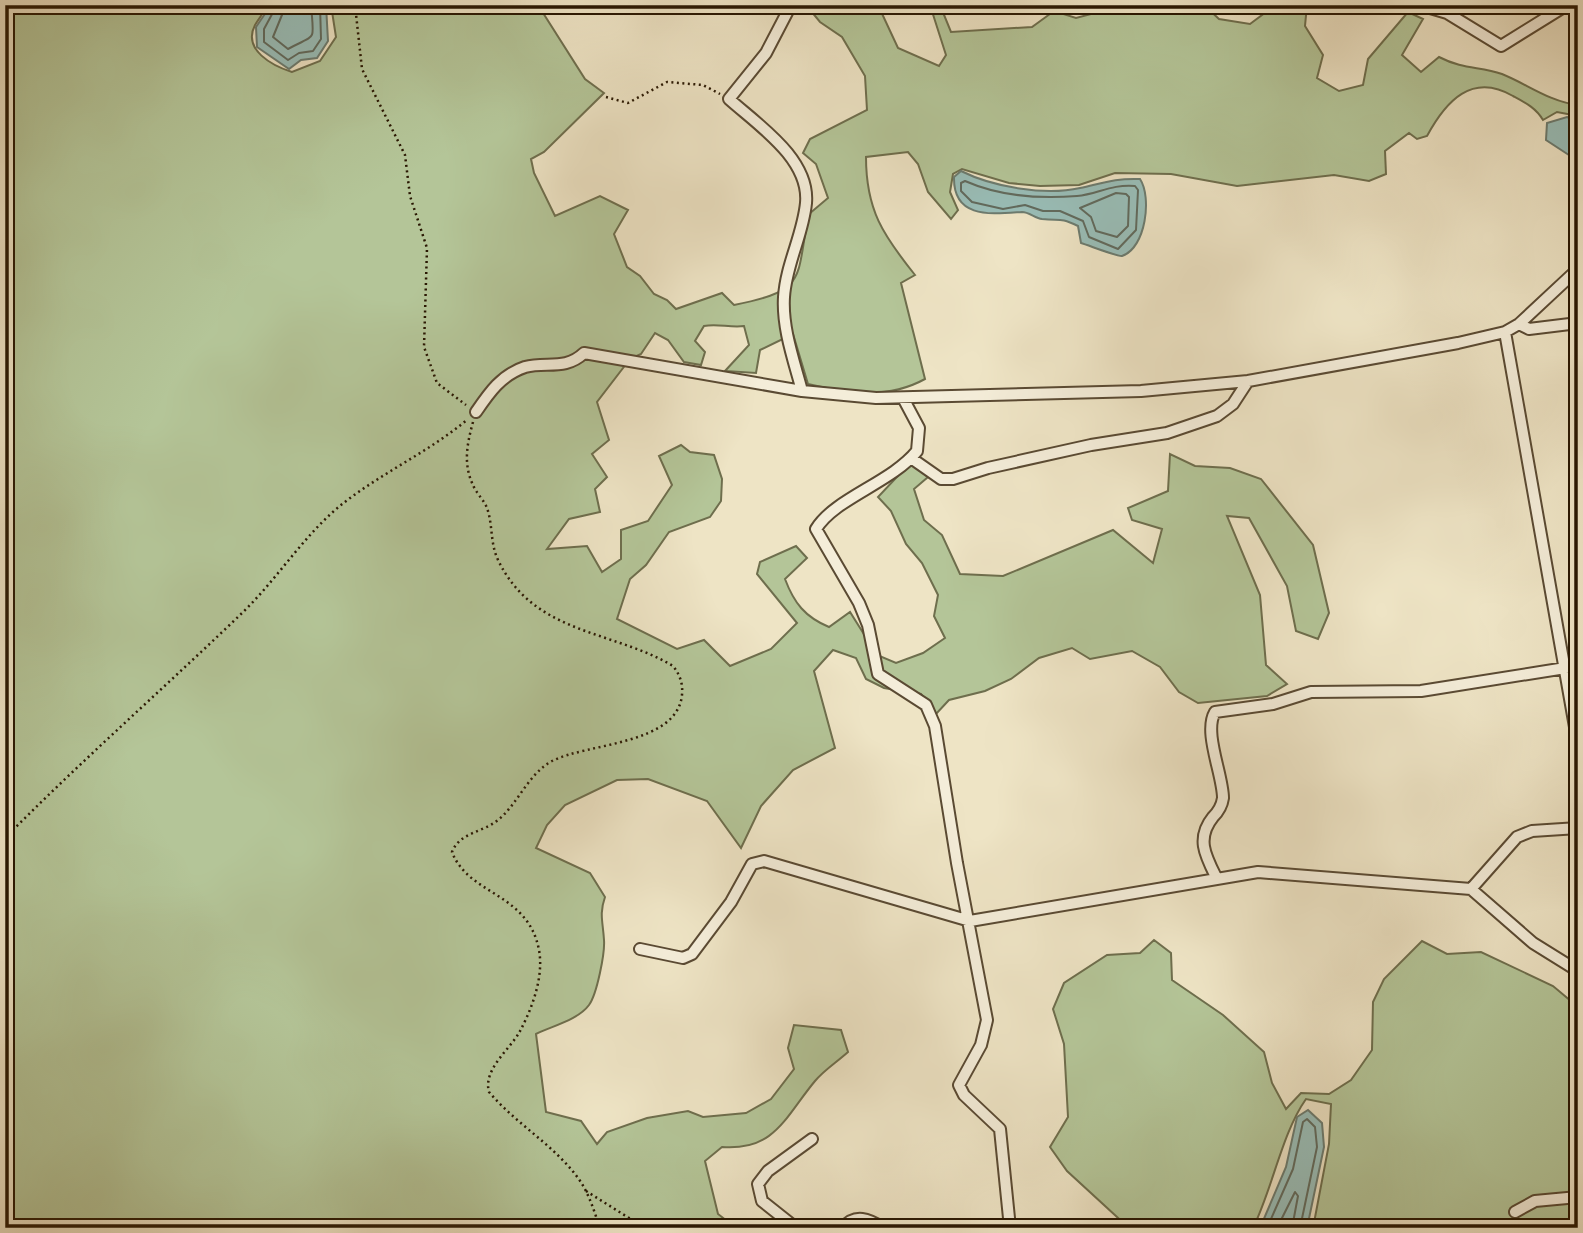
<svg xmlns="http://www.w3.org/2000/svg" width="1583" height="1233" font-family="Vollkorn,serif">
<rect width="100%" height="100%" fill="#eee4c5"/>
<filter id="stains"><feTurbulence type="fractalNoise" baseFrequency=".00286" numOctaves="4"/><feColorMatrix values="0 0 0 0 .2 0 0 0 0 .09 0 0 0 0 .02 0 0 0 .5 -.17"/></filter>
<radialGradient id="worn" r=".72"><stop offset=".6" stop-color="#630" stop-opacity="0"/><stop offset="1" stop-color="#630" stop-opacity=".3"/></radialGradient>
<path fill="#b4c598" stroke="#6e6e4d" stroke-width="2" d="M5,5H267C264,13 259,18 255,25C242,50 273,66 292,72L320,61L336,37L331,5H538L585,79L604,93L544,152L531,159L534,173L555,216L600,196L628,210L614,234L627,267L640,276L654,294L667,300L676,309L722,293L734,305C810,290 795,278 809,214L828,198L816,164L803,153L810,139L867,110L865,76L842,37L820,22L806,5H878L898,48L939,66L946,55L930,5H940L951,32L1032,27L1054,11L1076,18L1125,5H1204L1219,19L1250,24L1266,12L1265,5H1307L1305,26L1323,55L1317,78L1339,91L1363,85L1368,59L1408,12L1423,19L1402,55L1421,72L1439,57C1464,70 1480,66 1502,74C1527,84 1550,102 1578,105V116L1557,112L1543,120C1536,108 1526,103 1513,96C1472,72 1446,101 1427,136L1417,139L1409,133L1385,151L1386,174L1369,181L1334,175L1237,186L1171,174L1115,173L1079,185L1040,186L1009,183L962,169L953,174L950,192L958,210L951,219L928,192L918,164L908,152L866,157C866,210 883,235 915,275L901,283L925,379C887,400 848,393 808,384L793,334L760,350L756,373L725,371L749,345L744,326C730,328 717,323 704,326L695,341L705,352L701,365L684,362L668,340L655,333L641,354L630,359L597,402L609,440L592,454L607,477L595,489L600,512L569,519L547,549L587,546L602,572L621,559V530L648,521L672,485L659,456L681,445L690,452L714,455L722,479L721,501L710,517L669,532L646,565L630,579L617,619L677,649L704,640L730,666L771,649L797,623L757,574L760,562L796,546L807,558L785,579C794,603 805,617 829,627L850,612L877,655L896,663L923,653L945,638L934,616L938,595L922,563L906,544L891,511L878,497L910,463L928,477L914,489L924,520L942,535L960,574L1003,576L1113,530L1153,563L1162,529L1132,520L1128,508L1168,491L1170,454L1195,466L1230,468L1261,479L1313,545L1329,613L1318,639L1296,631L1287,586L1249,518L1227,516L1260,595L1266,665L1287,684L1267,696L1198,703L1179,692L1160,667L1132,651L1090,659L1072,648L1039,658L1011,679L985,691L949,700L936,714L921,694L884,688L866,679L856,658L833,650L814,671L835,748L793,770L761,806L741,848L707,801L648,779L617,780L565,805L547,825L536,848L590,873L605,897C599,914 603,922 604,940C605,953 597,994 589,1005C578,1020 552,1026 536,1034L546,1112L581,1121L597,1144L607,1132L647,1118L688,1111L703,1117L746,1113L771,1099L794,1069L788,1048L794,1025L841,1030L848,1052C837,1062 824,1070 815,1081C785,1117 775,1151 722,1147L705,1161L718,1214L736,1228H5Z
M1154,940L1171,953L1172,980L1223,1015L1264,1052L1272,1083L1286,1109L1301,1093L1329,1094L1351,1080L1372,1050L1373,1002L1384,979L1422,941L1447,954L1481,952L1553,986L1578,1007V1228H1313L1329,1144L1331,1104L1306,1099C1282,1133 1273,1187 1253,1228H1129L1067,1171L1050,1147L1068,1117L1064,1044L1053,1009L1064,983L1107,955L1140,953Z"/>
<path fill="#99beb8" stroke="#6c7b6f" stroke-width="2" d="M271,5H326L328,41L317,58L301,60L289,69L257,47L256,27Z
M1567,117L1578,122V161L1546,140L1547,123Z
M961,171C993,187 1045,196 1080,188C1103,183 1115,178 1140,179C1152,197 1146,248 1122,256C1118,257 1088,245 1081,243L1078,226C1059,217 1061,221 1042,219C1035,218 1029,212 1022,212C991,214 953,219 954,177Z
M1308,1110L1322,1123L1324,1147L1307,1228H1260L1286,1167L1297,1117Z"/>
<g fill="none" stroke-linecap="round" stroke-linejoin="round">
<path stroke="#616a5d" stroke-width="2" d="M277,5L264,29V42L288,60L299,53L313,51L321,39L320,5
M286,5L273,37L288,49C317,33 314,44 311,5
M965,181C999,196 1039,199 1077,196C1098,194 1111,184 1135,186L1138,190L1136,230L1118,249L1089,237L1083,221L1060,211H1043L1025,205L1003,209L972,202L961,191V183Z
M1116,193L1126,194L1129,197L1128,226L1117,237L1096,231L1091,217L1080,208Z
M1267,1228L1293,1169L1303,1122L1307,1119L1315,1127L1317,1147L1300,1228
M1277,1228L1295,1192L1298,1196L1292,1228"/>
<g stroke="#5a4a33" stroke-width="14">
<path id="street" d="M791,5L766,53L729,99C758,125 810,159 806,203C803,235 786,264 784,297C782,328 794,361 802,391
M1420,5L1447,13L1501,46L1567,5
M1519,324L1529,329L1578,323
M1505,332L1578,744
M903,398L919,428L917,451C891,483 835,498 816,529L859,603L868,625L878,674L926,705L935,726L957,863L987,1020L981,1045L959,1085L964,1095L1000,1129L1010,1228
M476,412C489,393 501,375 525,367C546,361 565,371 584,353L802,391L876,398L1141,391L1248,381L1458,343L1505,332L1519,324L1578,269
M911,458L941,479H953L988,468L1091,445L1167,433L1217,416L1233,404L1248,381
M1578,828L1532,831L1517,837L1471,889L1533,943L1578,971
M1216,877C1205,855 1196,838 1213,817C1218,812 1222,805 1223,798C1223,775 1203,732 1215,712L1273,704L1311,692L1421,691L1578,666
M640,949L683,958L692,954L731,902L752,864L764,861L970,921L1258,872L1471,889
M1515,1212L1535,1201L1578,1197
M796,1228L762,1201L758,1184L768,1171L812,1139
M843,1228C855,1213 869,1219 883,1228"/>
</g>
<path stroke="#291702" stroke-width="2.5" stroke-dasharray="2 3.5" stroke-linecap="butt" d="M355,5L362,69L405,155L410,196L427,248L424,347L437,383L466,405
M606,97L628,103L667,82L703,85L720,94
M473,422C467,444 463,464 473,485C476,493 484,500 487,508C493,525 490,543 498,560C534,635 613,630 673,666C680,675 683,683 682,695C677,745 587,743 552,761C528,774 518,804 498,820C482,833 460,832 452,852C469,896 528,892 539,950C544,977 532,1009 519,1033C508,1051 483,1070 489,1092C516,1124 554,1145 578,1178C589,1193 594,1211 600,1228
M5,838C81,761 162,690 240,615C276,581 303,536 341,505C381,473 429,452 468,419
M586,1191L645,1228"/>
<use href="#street" stroke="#f4edd9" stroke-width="10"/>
</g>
<rect width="1583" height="1233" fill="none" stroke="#eee4c5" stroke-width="28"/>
<rect x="7" y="7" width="1569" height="1219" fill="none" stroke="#291702" stroke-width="3.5"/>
<rect x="14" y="14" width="1555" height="1205" fill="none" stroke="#291702" stroke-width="2"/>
<rect width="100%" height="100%" filter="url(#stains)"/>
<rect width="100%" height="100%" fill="url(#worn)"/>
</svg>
